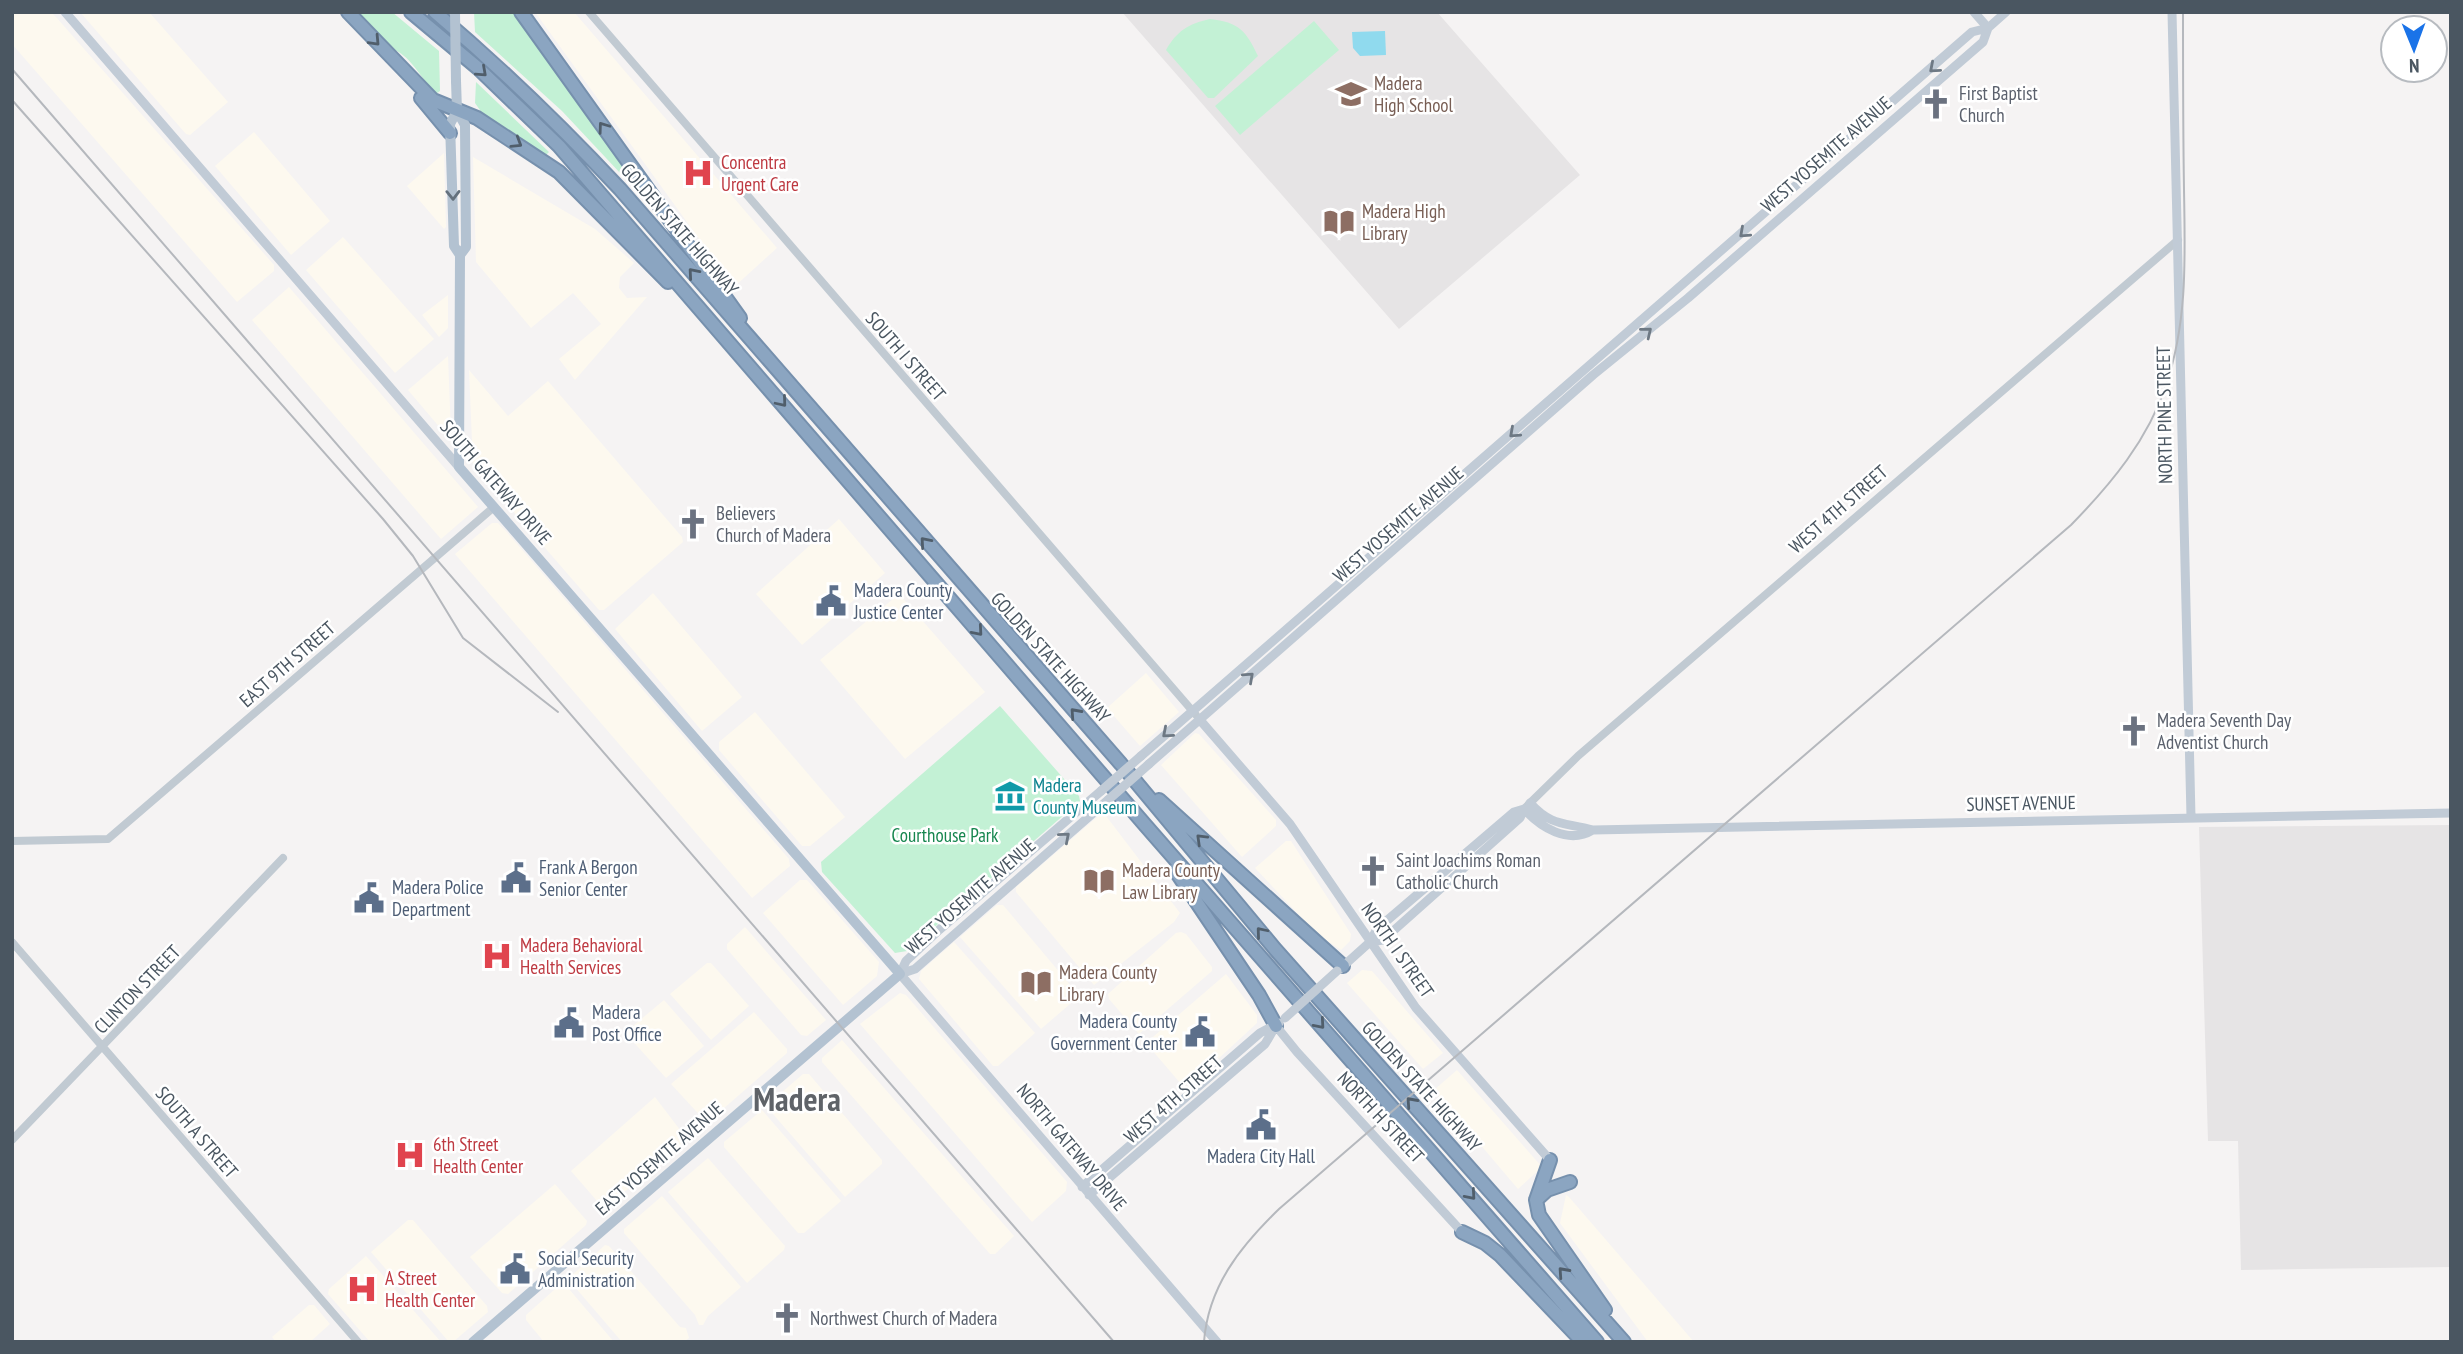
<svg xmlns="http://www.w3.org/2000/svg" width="2463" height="1354" font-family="'PT Sans Narrow',sans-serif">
<rect width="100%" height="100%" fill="#f5f3f3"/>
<path fill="#fdf9ef" d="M12,12H51L56,17L274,265V271L237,302L12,44Z
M80,12H149L228,102L190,135L186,134Z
M535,12H574L777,248L734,287Z
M254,132L330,221L291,255L215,166Z
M444,153L446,227L444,229L407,186Z
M473,157L595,229L634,263L620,277L619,288L627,298L647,297L575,380L559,359L601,324L573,293L531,328L476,262Z
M343,237L434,339L395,373L306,270Z
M289,287L478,507L441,539L252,320Z
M448,295V328L439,337L422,315Z
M448,356L451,434L447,436L408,390Z
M469,370L508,416L548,381L682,537L683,542L604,610H599L473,465Z
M839,519L885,573L802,645L756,594Z
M492,523H498L505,530L789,859L790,866L752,898L455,554Z
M653,593L742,697L702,731L615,629Z
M899,594L985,692L905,759L820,660Z
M1146,673L1179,712L1140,746L1107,708Z
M755,712L845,817L810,846H802L719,750V742Z
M1195,733L1199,734L1276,820V826L1242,857L1161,765Z
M1103,812L1180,913L1174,922L1094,985L1016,892V887Z
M1286,841H1291L1351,934L1350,941L1341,950L1317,934L1255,868Z
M800,880H807L879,962L877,976L843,1005L763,913Z
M997,905H1003L1077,993V998L1041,1029L960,937Z
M745,927L826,1020L807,1036L801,1035L727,949V944Z
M1181,932L1186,934L1212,967V971L1139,1034L1109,999L1108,994L1176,933Z
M954,942L1035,1033L998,1066H993L919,979L921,971Z
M707,963H711L749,1006L711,1040L670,994Z
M1362,970L1372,971L1443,1053L1423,1069L1347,983Z
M1226,974L1257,1015V1023L1191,1084H1181L1146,1043Z
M900,993L906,995L1067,1182L1066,1191L1032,1222L860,1024Z
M664,1000L704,1046L666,1078L628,1036L627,1031Z
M754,1012L787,1049V1053L707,1123L671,1084Z
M842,1040L1014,1236L995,1254H990L822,1062V1058Z
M1457,1070L1542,1167L1518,1189L1434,1090Z
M803,1074H809L882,1160V1164L845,1197L766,1106Z
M655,1097L687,1139L604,1209L571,1171Z
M762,1110L841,1201L804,1233H798L724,1147V1142Z
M708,1158L785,1246L784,1250L747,1283L668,1192Z
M555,1184L587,1221L586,1225L508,1294L502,1293L470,1257Z
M1566,1195L1569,1197L1694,1342H1648L1560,1223Z
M662,1196L741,1287L708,1316L703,1325H699L695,1315L624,1233V1229Z
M408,1220H413L487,1306L488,1312L453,1342H449L371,1252Z
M605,1245L609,1246L680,1327L686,1328L689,1338L684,1342H622L568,1279Z
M366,1256L441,1342H370L328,1294L329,1289Z
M563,1282L614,1342H544L526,1320V1315Z
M309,1305H314L330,1324L310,1342H276L272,1337Z"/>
<path fill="#e6e4e5" d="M1122,12H1437L1580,175L1399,329Z
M2451,825V1267L2241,1270L2238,1141H2208L2199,827Z"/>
<path fill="#c3f1d5" d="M353,12H392L439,51L440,91L436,94C421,79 410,53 389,48Z
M474,12H517L556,67L570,93L577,97L654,201L650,205L562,111L475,32Z
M1210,19C1239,22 1246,31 1258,56L1214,98H1208L1166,50C1177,31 1188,24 1210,19Z
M1314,21L1339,50L1240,135L1215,106Z
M476,82L549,152L545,156L482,113L475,103Z
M1000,706L1079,796L1080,801L907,951L895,953L822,872L821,862Z"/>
<path fill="#90daee" d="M1385,31L1386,55L1360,56L1353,48L1352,32Z"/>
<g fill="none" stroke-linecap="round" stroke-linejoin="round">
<g stroke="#7690ad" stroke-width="16">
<path id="motorway" d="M348,12L433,100L477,118L559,172L668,282
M411,12L478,68L559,146L1146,826L1597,1342
M435,12C500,67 561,126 620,189L1121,764L1275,949L1624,1342
M521,12L740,318
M421,98L450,133
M1159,800L1343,966
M1175,870L1259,995L1276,1026
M1550,1160L1536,1200L1539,1215L1605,1310
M1536,1200L1547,1190L1570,1182
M1462,1232L1485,1243L1500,1255L1583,1342"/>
</g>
<path stroke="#c1cad2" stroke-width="8" d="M589,12L1196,715
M1526,807L1578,756L2178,240
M12,841L108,839L494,507
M12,942L358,1342
M12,1140L283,858"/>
<path stroke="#c1cbd6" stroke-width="9" d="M65,12L459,467
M1974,12L1988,28
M2172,12L2191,817
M1200,720L1290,824L1416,1008L1550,1160
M1141,756L1972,32L1988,28L2006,12
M1149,764L1593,375L1688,298L1983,42L1988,28
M1530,803C1552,827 1564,822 1593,830L2451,813
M1524,809C1540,827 1568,845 1593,830
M1370,942L1383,940L1520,818L1524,809
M1340,969L1370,942L1377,929L1514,812L1524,809
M900,974L1217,1342
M900,974L906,961L939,930L1101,791
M900,974L915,969L1108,800
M1276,1026L1297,1052L1462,1232
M1082,1187L1260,1033L1279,1023
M1089,1195L1265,1044L1275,1027"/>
<path stroke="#b3c2d1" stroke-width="10" d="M456,81L457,111L465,125L466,247L460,255L459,467L900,974L473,1342
M457,111L450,124L454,246L460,255"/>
<use href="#motorway" stroke="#8ba5c1" stroke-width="12"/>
<path stroke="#b5b8bd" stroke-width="2" d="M12,69L1114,1342
M12,100L383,519L413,556L463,638L558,712
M1204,1342C1208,1286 1241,1246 1279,1209L2071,525C2111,484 2148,440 2166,385C2188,321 2185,255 2184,189C2183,130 2183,71 2183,12"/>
<path stroke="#c1cbd6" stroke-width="9" d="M1101,791L1141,756
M1108,800L1149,764
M1285,1018L1337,971"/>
<path stroke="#b3c2d1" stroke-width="10" d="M455,12L456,81"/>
</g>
<defs><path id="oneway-chevron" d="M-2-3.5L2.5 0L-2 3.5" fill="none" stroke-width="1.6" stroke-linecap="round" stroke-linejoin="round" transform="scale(1.75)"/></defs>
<g stroke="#505e6b">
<use href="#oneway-chevron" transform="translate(375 41) rotate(47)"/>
<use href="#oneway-chevron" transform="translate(482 72) rotate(42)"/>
<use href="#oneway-chevron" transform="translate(603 127) rotate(-126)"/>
<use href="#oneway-chevron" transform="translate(517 143) rotate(32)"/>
<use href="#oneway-chevron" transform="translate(693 273) rotate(-131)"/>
<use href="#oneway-chevron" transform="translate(782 402) rotate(50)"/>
<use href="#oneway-chevron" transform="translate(925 542) rotate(-131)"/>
<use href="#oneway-chevron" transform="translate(978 631) rotate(49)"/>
<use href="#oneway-chevron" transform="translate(1075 713) rotate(-132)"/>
<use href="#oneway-chevron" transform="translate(1201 839) rotate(-136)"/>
<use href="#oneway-chevron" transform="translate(1261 932) rotate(-130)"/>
<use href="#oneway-chevron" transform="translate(1320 1024) rotate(49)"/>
<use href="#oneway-chevron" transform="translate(1411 1102) rotate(-132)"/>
<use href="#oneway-chevron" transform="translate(1471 1195) rotate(49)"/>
<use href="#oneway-chevron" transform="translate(1563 1272) rotate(-132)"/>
</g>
<g stroke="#6e7984">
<use href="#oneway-chevron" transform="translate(1934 68) rotate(139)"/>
<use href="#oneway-chevron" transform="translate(1744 233) rotate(138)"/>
<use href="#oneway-chevron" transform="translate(1647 332) rotate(-39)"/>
<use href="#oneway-chevron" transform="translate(1514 433) rotate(138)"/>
<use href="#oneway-chevron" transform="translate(1249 677) rotate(-42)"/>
<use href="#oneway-chevron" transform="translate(1167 733) rotate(139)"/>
<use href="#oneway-chevron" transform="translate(1065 837) rotate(-41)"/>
</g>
<use stroke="#64717d" href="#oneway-chevron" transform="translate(453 195) rotate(89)"/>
<defs>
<g id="school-bare" transform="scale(2.415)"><path d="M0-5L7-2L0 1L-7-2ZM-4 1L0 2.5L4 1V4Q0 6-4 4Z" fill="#8d6e63" stroke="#fff" stroke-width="2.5" paint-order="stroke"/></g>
<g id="church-bare" transform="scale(2.415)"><path d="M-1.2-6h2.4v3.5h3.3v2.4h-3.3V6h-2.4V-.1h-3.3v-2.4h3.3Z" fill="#6b7280" stroke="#fff" stroke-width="2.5" paint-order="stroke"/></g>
<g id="hospital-bare" transform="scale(2.415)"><path d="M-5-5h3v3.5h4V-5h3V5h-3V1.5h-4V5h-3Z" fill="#e0444e" stroke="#fff" stroke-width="2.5" paint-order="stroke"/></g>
<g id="library-bare" transform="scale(2.415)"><path d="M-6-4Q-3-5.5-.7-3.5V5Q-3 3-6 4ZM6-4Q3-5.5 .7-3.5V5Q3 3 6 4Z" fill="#8d6e63" stroke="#fff" stroke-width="2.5" paint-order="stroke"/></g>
<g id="civic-bare" transform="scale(2.415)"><path d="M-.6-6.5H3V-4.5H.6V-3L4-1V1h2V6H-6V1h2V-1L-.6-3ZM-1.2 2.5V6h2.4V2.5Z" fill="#5c6f8a" stroke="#fff" stroke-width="2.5" paint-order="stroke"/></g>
<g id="museum-bare" transform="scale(2.415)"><path d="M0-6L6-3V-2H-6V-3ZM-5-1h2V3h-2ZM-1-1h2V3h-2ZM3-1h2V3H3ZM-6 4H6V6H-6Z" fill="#0f9aa8" stroke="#fff" stroke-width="2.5" paint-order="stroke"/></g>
</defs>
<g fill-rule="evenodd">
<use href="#school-bare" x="1351" y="94"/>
<use href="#church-bare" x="1936" y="104"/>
<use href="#hospital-bare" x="698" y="173"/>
<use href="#library-bare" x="1339" y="222"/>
<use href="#church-bare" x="693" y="524"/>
<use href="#civic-bare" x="831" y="601"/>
<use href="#church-bare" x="2134" y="731"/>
<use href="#museum-bare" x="1010" y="796"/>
<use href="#church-bare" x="1373" y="871"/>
<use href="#civic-bare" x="516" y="878"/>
<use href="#library-bare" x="1099" y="881"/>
<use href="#civic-bare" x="369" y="898"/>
<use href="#hospital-bare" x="497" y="956"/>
<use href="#library-bare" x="1036" y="983"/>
<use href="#civic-bare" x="569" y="1023"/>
<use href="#civic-bare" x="1200" y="1032"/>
<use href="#civic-bare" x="1261" y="1125"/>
<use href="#hospital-bare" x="410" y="1155"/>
<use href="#civic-bare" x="515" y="1269"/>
<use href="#hospital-bare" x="362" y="1289"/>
<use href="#church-bare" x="787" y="1318"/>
</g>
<g text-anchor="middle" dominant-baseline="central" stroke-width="5" stroke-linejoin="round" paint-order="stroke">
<g font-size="19" fill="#785e54" stroke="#fff" text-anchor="start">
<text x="1374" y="83">Madera<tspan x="1374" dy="22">High School</tspan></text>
<text x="1362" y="211">Madera High<tspan x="1362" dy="22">Library</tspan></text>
<text x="1122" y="870">Madera County<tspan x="1122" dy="22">Law Library</tspan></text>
<text x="1059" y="972">Madera County<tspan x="1059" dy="22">Library</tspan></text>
</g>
<g font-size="19" fill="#5b616d" stroke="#fff" text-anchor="start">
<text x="1959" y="93">First Baptist<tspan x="1959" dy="22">Church</tspan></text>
<text x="716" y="513">Believers<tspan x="716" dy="22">Church of Madera</tspan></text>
<text x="2157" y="720">Madera Seventh Day<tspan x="2157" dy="22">Adventist Church</tspan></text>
<text x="1396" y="860">Saint Joachims Roman<tspan x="1396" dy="22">Catholic Church</tspan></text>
<text x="810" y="1318">Northwest Church of Madera</text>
</g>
<g font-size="19" fill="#4a5661" stroke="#fff">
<text transform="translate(1826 154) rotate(-41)">WEST YOSEMITE AVENUE</text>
<text transform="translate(680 229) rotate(49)">GOLDEN STATE HIGHWAY</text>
<text transform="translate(906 356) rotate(49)">SOUTH I STREET</text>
<text transform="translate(2164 415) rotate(-91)">NORTH PINE STREET</text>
<text transform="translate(496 482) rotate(49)">SOUTH GATEWAY DRIVE</text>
<text transform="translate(1838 509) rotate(-41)">WEST 4TH STREET</text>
<text transform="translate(1398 524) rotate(-41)">WEST YOSEMITE AVENUE</text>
<text transform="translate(1051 657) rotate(48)">GOLDEN STATE HIGHWAY</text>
<text transform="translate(287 664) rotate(-41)">EAST 9TH STREET</text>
<text transform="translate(2021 803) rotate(-1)">SUNSET AVENUE</text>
<text transform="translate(970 896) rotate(-41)">WEST YOSEMITE AVENUE</text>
<text transform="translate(1398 950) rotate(55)">NORTH I STREET</text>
<text transform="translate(137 989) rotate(-46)">CLINTON STREET</text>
<text transform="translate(1422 1086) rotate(48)">GOLDEN STATE HIGHWAY</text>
<text transform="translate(1173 1099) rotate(-41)">WEST 4TH STREET</text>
<text transform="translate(1381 1117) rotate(47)">NORTH H STREET</text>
<text transform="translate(197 1132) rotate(49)">SOUTH A STREET</text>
<text transform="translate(1072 1147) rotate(50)">NORTH GATEWAY DRIVE</text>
<text transform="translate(659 1158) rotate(-41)">EAST YOSEMITE AVENUE</text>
</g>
<g font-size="19" fill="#be3a42" stroke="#fff" text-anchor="start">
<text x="721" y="162">Concentra<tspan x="721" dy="22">Urgent Care</tspan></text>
<text x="520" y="945">Madera Behavioral<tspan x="520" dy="22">Health Services</tspan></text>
<text x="433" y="1144">6th Street<tspan x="433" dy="22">Health Center</tspan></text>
<text x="385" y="1278">A Street<tspan x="385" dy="22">Health Center</tspan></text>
</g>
<g font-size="19" fill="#4e5e75" stroke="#fff" text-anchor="start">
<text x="854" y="590">Madera County<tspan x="854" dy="22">Justice Center</tspan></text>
<text x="539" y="867">Frank A Bergon<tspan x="539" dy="22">Senior Center</tspan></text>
<text x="392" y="887">Madera Police<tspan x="392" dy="22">Department</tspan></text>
<text x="592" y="1012">Madera<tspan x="592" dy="22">Post Office</tspan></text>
<text x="1177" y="1021" text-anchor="end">Madera County<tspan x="1177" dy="22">Government Center</tspan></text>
<text x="1261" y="1156" text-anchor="middle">Madera City Hall</text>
<text x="538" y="1258">Social Security<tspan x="538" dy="22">Administration</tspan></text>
</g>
<g font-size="19" fill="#0d838f" stroke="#fff" text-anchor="start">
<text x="1033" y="785">Madera<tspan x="1033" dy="22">County Museum</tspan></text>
</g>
<g font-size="19" fill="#17864f" stroke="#fff">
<text x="945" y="835">Courthouse Park</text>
</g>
<g font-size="33" font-weight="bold" fill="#5f6368" stroke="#fff">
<text x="797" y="1098">Madera</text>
</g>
</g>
<rect width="2463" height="1354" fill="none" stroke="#4a5661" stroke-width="28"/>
<g transform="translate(2414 49) rotate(179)"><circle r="33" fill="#ffffff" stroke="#b7bbc0" stroke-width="2"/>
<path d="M0-5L12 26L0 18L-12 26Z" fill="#1a73e8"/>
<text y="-10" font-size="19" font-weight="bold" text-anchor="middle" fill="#4a5661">N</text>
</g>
</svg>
